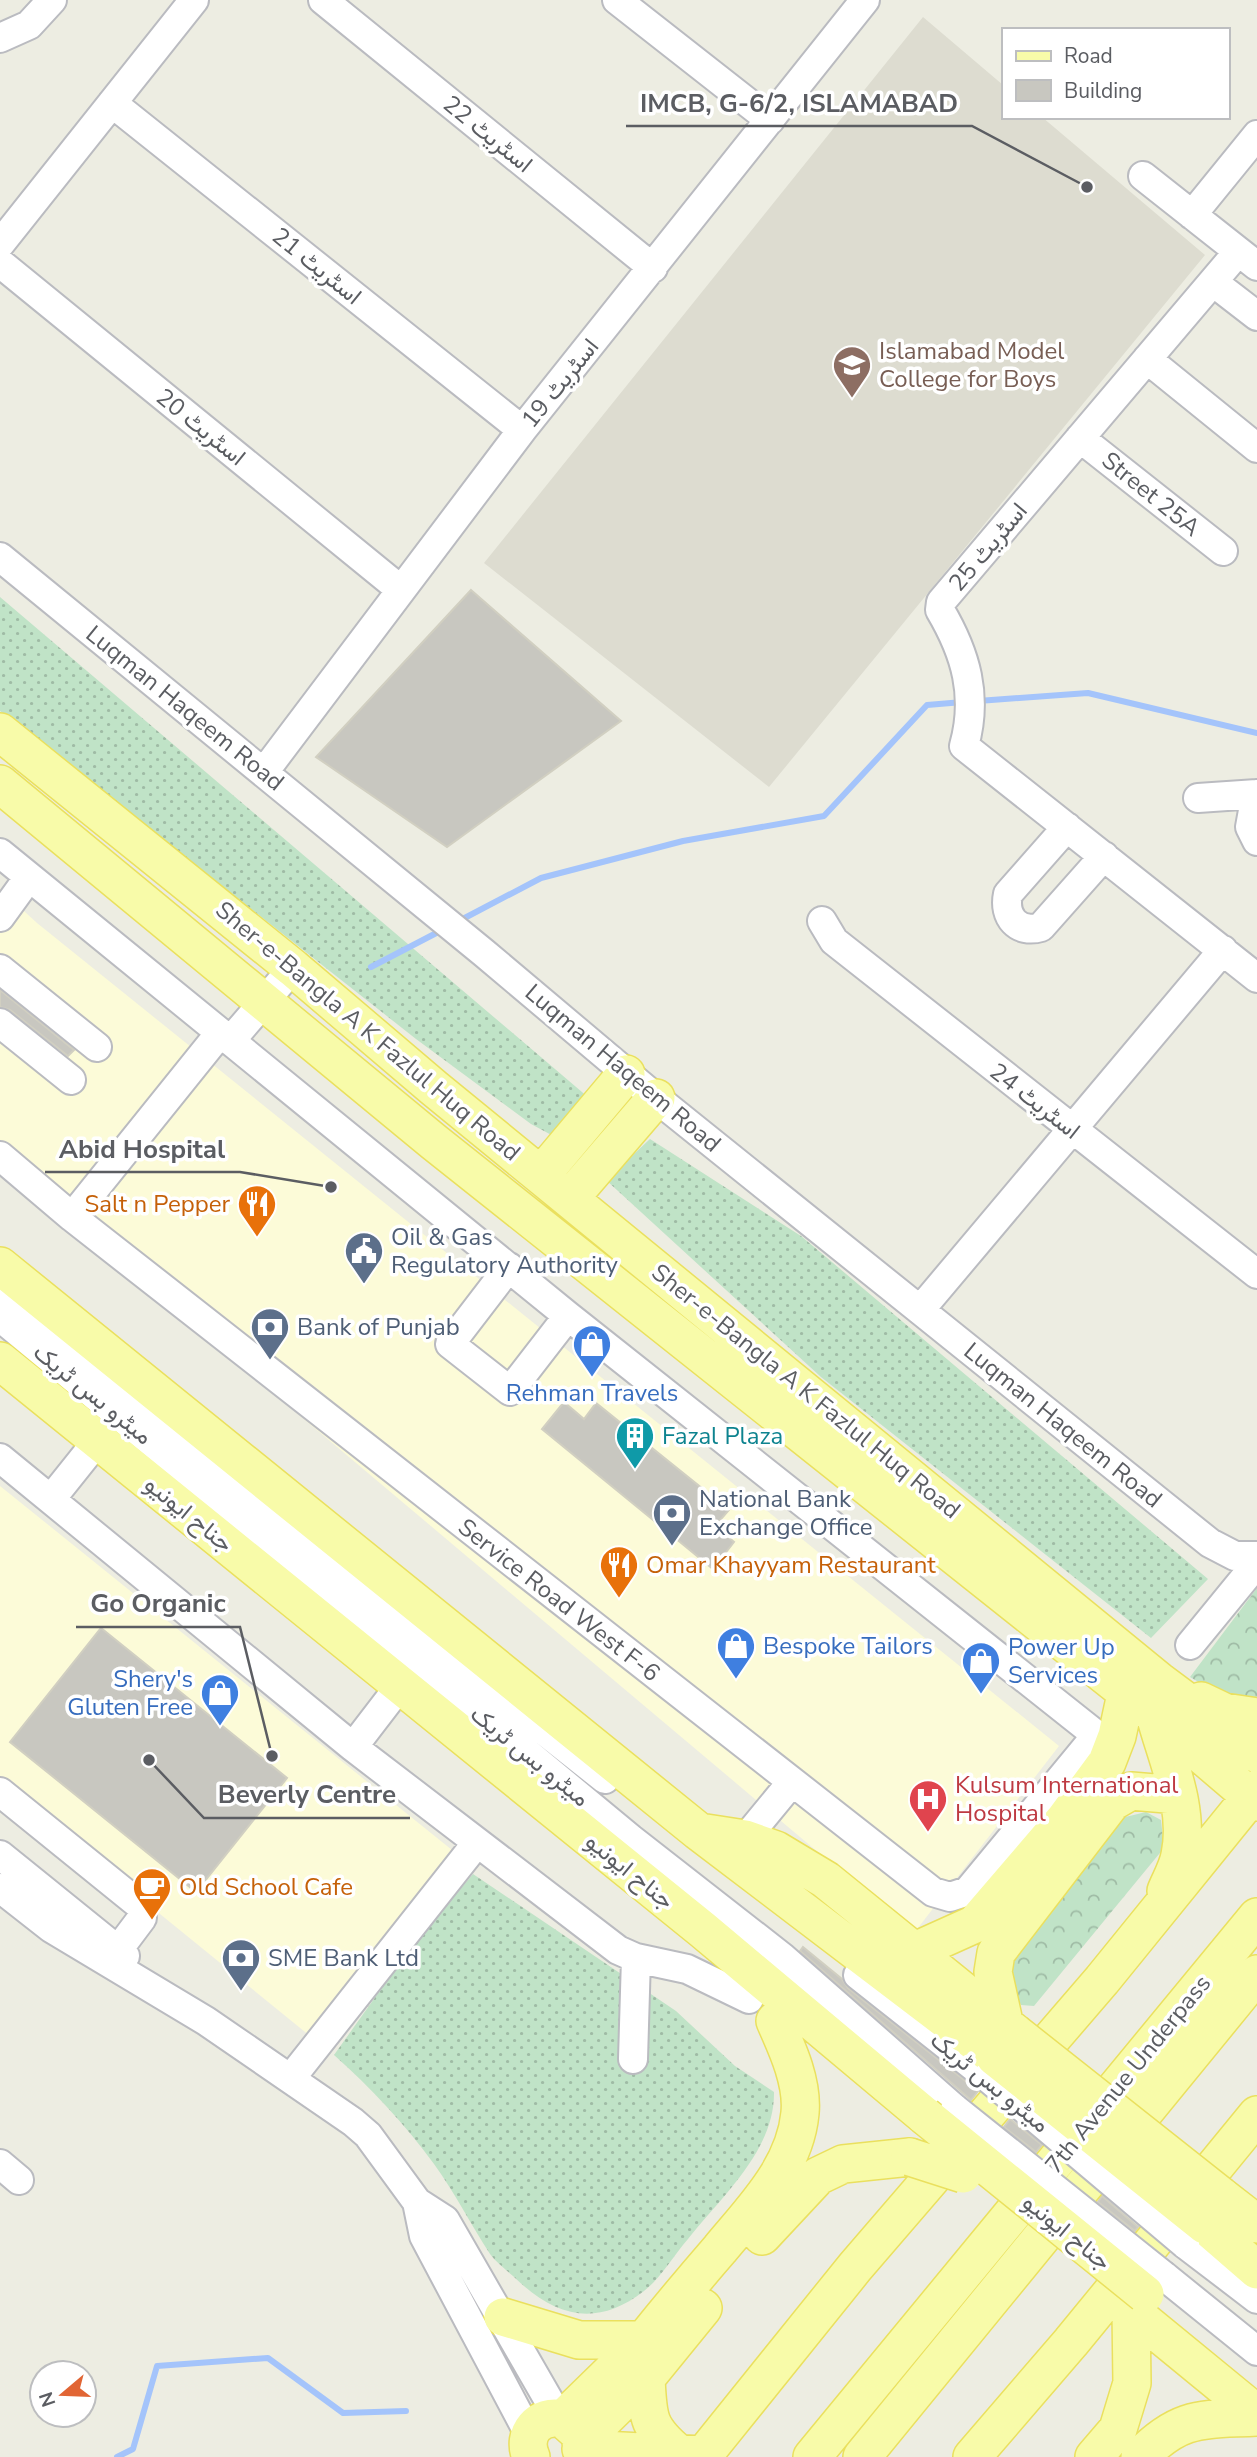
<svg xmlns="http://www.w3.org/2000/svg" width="1257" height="2457" font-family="'Nunito Sans',Vazirmatn,sans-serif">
<defs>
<pattern id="grass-dots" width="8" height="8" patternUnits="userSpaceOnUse" patternTransform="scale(1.75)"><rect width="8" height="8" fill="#c0e3c7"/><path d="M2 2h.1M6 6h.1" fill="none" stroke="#9fbba5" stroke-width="1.8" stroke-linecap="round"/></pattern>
<pattern id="forest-crowns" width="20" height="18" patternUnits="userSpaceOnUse" patternTransform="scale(1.75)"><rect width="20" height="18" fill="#c0e3c7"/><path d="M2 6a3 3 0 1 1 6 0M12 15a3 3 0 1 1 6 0" fill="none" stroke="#9fbba5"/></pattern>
</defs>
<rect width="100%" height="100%" fill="#edede2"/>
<path fill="#fcfbd8" d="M0,889L37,923L1059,1746L914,1933L0,1163Z
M0,1486L452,1850L310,2036L0,1784Z"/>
<path fill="#dddcd0" d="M923,17L1003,85V117H1042L1205,255L769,787L484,563Z"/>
<path fill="url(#grass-dots)" d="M0,597L589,1098L557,1138L531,1124L416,1039L0,711Z
M650,1139L801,1236L1208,1579L1151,1638L821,1377L606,1180Z
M473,1874L676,2011L735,2066L774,2092C775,2150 722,2196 688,2239C674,2255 661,2278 644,2291C595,2329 554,2316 513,2276C505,2269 496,2262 490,2254C471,2225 455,2193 434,2164C405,2124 371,2088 334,2055L406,1954Z"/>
<path fill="url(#forest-crowns)" d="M1257,1588V1699L1231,1701L1190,1677Z
M1146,1812L1161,1820L1164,1848L1034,2006L1021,2005C1007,1979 1006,1972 1020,1946L1117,1819Z"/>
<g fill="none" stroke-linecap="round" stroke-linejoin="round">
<path stroke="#a4c4fb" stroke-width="6" d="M978,701L1088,693L1257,733
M457,922L541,878L683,841L824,816L927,705L963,702
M371,967L444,929
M117,2457L133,2449L157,2366L268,2358L343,2413L406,2411"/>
</g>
<path fill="#c8c7c0" stroke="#d1cfc1" stroke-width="2" d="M471,590L621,721L447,847L316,757Z
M0,990L74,1050L68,1056L10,1010L0,1007Z
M564,1402L584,1419L596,1403L729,1510L715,1526L734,1542L713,1569L542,1429Z
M101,1628L287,1778L196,1892L10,1742Z
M803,1947L842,1979L848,1988L978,2091L971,2100L800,1951Z
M1010,2119L1042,2145L1036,2152L1004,2127Z
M1102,2196L1138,2227L1135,2231L1098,2202Z"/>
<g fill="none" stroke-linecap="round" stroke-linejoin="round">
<g stroke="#babbc0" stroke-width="32">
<path id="minor" d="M323,0L653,268
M617,0L770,120
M0,38L29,25L52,0
M112,103L522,430
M1143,176L1257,266
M1192,215L1257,135
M0,244L194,0
M1238,252L941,602L940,610C966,654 978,696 964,746L1257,978
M0,263L401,590
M1213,282L1257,316
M1147,359L1257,448
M1080,438L1223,551
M0,557L484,953L656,1098L1210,1543L1235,1556H1257
M264,772L522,430L865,0
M1256,794L1250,827L1257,841
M1198,798L1257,794
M1067,827L1008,894C1003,917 1018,934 1041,927L1104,856
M0,853L568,1316L1099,1737
M0,917L29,877
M822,921L834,941L1257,1274
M0,969L97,1047
M0,1023L71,1080
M231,1040L293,968
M0,1156L72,1217L933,1892L950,1897L968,1891L1091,1742L1099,1737L1117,1736
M72,1217L220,1033
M509,1267L450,1344L510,1391L568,1316
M0,1290L379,1600L605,1779
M920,1310L1223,950
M0,1317L631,1839L782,1957L955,2109
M0,1458L353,1747L618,1950L636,1958L687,1969L749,1999
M51,1499L99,1439
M1190,1645L1257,1563
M353,1747L399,1687
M0,1792L141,1906L142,1918L118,1950
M745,1839L791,1783
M0,1855L125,1956
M0,1888L51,1928L206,2021L353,2122L368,2135L417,2202L445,2220L559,2418
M858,1975L987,2077
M633,2059L636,1958
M291,2078L476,1844
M0,2164L19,2180
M417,2202L424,2236L529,2434
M1185,2244L1257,2299
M1164,2276L1257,2351"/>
</g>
<g stroke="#eae05e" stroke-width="40">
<path id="major" d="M0,732L293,968L434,1088L1159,1681L1257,1754
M0,784L434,1142L1155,1715L1257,1802
M542,1174L626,1074
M571,1197L656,1098
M0,1266L698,1831L995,2057
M0,1361L703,1930L925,2116
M1201,1701L1224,1712L1257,1717
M1155,1715C1167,1760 1190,1808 1180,1855C1178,1867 1171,1879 1166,1891
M706,1833L745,1839L776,1850L826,1880L1015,2033
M915,1951L975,1924L1065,1819L1107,1762L1117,1736L1126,1694
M1004,2022L993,1972L996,1953L1112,1802L1131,1791L1178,1795
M1221,2196L1257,2224
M1205,2225L1257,2270
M762,2236L818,2176L843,2164L910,2157
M1124,2305L1257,2414
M503,2317L579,2340H644C669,2309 694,2279 720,2249C753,2209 795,2168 800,2113C803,2082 787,2048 775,2021
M646,2378C648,2417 647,2427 678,2453
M563,2419L644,2340
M581,2442L646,2378L703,2308
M581,2449L704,2455
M531,2457C521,2434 539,2413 563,2419L579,2433
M702,2457L855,2267L1102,1980L1257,1789
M812,2457L1257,1917
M862,2457L1257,1974
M972,2457L1071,2342L1257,2115
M1094,2457L1118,2429L1132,2383L1131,2311
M1140,2457C1181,2415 1202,2420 1257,2417"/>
</g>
<use href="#minor" stroke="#fff" stroke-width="28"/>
<use href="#major" stroke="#f8fba9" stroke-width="37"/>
<g stroke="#babbc0" stroke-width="32" stroke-linecap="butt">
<path id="minor-bridge" d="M987,2077L1185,2244
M955,2109L1164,2276"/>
</g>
<g stroke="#eae05e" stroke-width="40" stroke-linecap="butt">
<path id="major-bridge" d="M1015,2033L1221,2196
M995,2057L1205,2225
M925,2116L1145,2294
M910,2157L963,2174"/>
</g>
<use href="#minor-bridge" stroke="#fff" stroke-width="28"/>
<use href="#major-bridge" stroke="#f8fba9" stroke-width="37"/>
</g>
<defs>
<g id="school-pin" transform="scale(2.0125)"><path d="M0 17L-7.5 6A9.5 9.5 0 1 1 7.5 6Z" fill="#8d6e63" stroke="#fff"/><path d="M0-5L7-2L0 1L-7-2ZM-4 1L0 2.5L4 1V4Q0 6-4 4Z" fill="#fff"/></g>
<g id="restaurant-pin" transform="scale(2.0125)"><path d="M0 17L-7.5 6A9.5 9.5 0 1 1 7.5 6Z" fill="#e8710a" stroke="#fff"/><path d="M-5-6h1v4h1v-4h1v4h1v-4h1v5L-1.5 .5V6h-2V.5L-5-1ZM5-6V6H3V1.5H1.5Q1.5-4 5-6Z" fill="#fff"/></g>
<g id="civic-pin" transform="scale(2.0125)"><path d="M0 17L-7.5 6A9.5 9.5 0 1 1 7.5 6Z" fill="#5c6f8a" stroke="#fff"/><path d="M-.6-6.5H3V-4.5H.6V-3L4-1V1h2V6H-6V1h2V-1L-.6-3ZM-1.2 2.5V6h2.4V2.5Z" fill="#fff"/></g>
<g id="bank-pin" transform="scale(2.0125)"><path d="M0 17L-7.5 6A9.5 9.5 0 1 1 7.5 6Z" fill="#5c6f8a" stroke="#fff"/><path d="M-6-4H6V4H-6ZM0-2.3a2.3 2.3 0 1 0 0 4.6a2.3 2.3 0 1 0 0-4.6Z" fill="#fff"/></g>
<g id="shop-pin" transform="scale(2.0125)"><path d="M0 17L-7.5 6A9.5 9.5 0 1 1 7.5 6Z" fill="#3f7fe0" stroke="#fff"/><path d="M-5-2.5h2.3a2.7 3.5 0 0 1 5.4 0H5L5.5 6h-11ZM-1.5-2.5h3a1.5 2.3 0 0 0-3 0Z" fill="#fff"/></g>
<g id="building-pin" transform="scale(2.0125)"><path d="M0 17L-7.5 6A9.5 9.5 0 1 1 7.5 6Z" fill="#0f9aa8" stroke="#fff"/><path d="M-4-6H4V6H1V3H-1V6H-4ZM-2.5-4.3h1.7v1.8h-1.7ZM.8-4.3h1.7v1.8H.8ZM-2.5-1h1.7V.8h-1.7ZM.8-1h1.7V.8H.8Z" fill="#fff"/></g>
<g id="hospital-pin" transform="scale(2.0125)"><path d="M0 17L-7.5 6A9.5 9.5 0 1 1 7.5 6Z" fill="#e0444e" stroke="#fff"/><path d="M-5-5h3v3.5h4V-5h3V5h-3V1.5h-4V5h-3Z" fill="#fff"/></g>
<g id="cafe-pin" transform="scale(2.0125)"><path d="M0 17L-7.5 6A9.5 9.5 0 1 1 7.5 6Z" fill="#e8710a" stroke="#fff"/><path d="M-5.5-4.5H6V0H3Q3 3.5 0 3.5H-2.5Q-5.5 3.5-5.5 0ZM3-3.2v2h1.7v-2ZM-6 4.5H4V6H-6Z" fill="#fff"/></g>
</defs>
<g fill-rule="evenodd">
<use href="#school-pin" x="852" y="365"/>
<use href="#restaurant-pin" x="257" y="1204"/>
<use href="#civic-pin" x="364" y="1251"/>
<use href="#bank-pin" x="270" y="1327"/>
<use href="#shop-pin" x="592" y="1344"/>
<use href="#building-pin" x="635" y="1436"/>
<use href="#bank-pin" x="672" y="1513"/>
<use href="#restaurant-pin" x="619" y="1565"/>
<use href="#shop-pin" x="736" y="1646"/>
<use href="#shop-pin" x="981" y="1661"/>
<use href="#shop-pin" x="220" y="1693"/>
<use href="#hospital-pin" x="928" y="1799"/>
<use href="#cafe-pin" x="152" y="1887"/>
<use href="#bank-pin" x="241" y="1958"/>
</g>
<g text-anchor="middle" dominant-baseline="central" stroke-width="7" stroke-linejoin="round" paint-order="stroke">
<g font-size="24" fill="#5b5d62" stroke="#fff">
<text transform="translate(488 134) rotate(39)">اسٹریٹ 22</text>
<text transform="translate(317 266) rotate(39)">اسٹریٹ 21</text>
<text transform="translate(560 383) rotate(-51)">اسٹریٹ 19</text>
<text transform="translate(201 427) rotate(39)">اسٹریٹ 20</text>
<text transform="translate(1151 494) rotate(39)">Street 25A</text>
<text transform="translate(988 547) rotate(-50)">اسٹریٹ 25</text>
<text transform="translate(185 708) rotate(39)">Luqman Haqeem Road</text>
<text transform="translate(368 1031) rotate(40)">Sher-e-Bangla A K Fazlul Huq Road</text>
<text transform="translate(623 1068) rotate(40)">Luqman Haqeem Road</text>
<text transform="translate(1035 1101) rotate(38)">اسٹریٹ 24</text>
<text transform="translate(806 1391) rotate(39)">Sher-e-Bangla A K Fazlul Huq Road</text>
<text transform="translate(93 1394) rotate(39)">میٹرو بس ٹریک</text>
<text transform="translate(1063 1425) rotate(39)">Luqman Haqeem Road</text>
<text transform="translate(189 1514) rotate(39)">جناح ایونیو</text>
<text transform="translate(559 1600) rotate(38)">Service Road West F-6</text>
<text transform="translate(530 1756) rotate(39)">میٹرو بس ٹریک</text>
<text transform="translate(630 1871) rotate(39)">جناح ایونیو</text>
<text transform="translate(1128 2074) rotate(-51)">7th Avenue Underpass</text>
<text transform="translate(990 2082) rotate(39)">میٹرو بس ٹریک</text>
<text transform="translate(1067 2232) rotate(39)">جناح ایونیو</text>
</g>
<g font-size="24" fill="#785e54" stroke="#fff" text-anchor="start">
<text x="879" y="351">Islamabad Model<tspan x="879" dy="28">College for Boys</tspan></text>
</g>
<g font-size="24" fill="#c56008" stroke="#fff" text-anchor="start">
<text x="230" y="1204" text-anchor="end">Salt n Pepper</text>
<text x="646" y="1565">Omar Khayyam Restaurant</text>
<text x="179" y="1887">Old School Cafe</text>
</g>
<g font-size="24" fill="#4e5e75" stroke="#fff" text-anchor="start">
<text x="391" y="1237">Oil &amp; Gas<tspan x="391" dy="28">Regulatory Authority</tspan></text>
<text x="297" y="1327">Bank of Punjab</text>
<text x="699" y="1499">National Bank<tspan x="699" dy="28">Exchange Office</tspan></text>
<text x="268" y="1958">SME Bank Ltd</text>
</g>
<g font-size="24" fill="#366cbe" stroke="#fff" text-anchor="start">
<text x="592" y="1393" text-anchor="middle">Rehman Travels</text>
<text x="763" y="1646">Bespoke Tailors</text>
<text x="1008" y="1647">Power Up<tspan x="1008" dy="28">Services</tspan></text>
<text x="193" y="1679" text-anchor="end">Shery's<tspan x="193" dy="28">Gluten Free</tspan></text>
</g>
<g font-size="24" fill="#0d838f" stroke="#fff" text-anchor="start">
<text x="662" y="1436">Fazal Plaza</text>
</g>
<g font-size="24" fill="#be3a42" stroke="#fff" text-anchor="start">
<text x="955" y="1785">Kulsum International<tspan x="955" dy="28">Hospital</tspan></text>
</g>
</g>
<path fill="none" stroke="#5b5d62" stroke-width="2.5" d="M1087 187L972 126H626M331 1187L240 1172H45M272 1756L240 1627H76M149 1760L204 1818H410"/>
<g fill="#5b5d62" stroke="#fff" stroke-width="2.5">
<circle cx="1087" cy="187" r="7"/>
<circle cx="331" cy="1187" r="7"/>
<circle cx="272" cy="1756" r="7"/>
<circle cx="149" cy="1760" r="7"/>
</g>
<g font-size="26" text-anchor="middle" font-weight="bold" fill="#5b5d62" stroke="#fff" stroke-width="7" stroke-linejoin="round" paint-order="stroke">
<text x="799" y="112">IMCB, G-6/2, ISLAMABAD</text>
<text x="142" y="1158">Abid Hospital</text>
<text x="158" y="1612">Go Organic</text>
<text x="307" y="1803">Beverly Centre</text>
</g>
<rect x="1002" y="28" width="228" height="91" fill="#ffffff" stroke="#bdbec0" stroke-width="2"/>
<rect x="1016" y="51" width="35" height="10" fill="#f8fba9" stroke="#bdbec0" stroke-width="2"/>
<text x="1064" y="63" font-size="21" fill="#5b5d62">Road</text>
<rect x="1016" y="80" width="35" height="21" fill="#c8c7c0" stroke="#bdbec0" stroke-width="2"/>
<text x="1064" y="98" font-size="21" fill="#5b5d62">Building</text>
<g transform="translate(63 2394) rotate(251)"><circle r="33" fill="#ffffff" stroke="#bdbec0" stroke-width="2"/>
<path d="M0-5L12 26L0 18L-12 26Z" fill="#e16534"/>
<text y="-10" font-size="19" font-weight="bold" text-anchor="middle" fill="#5b5d62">N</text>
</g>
</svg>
